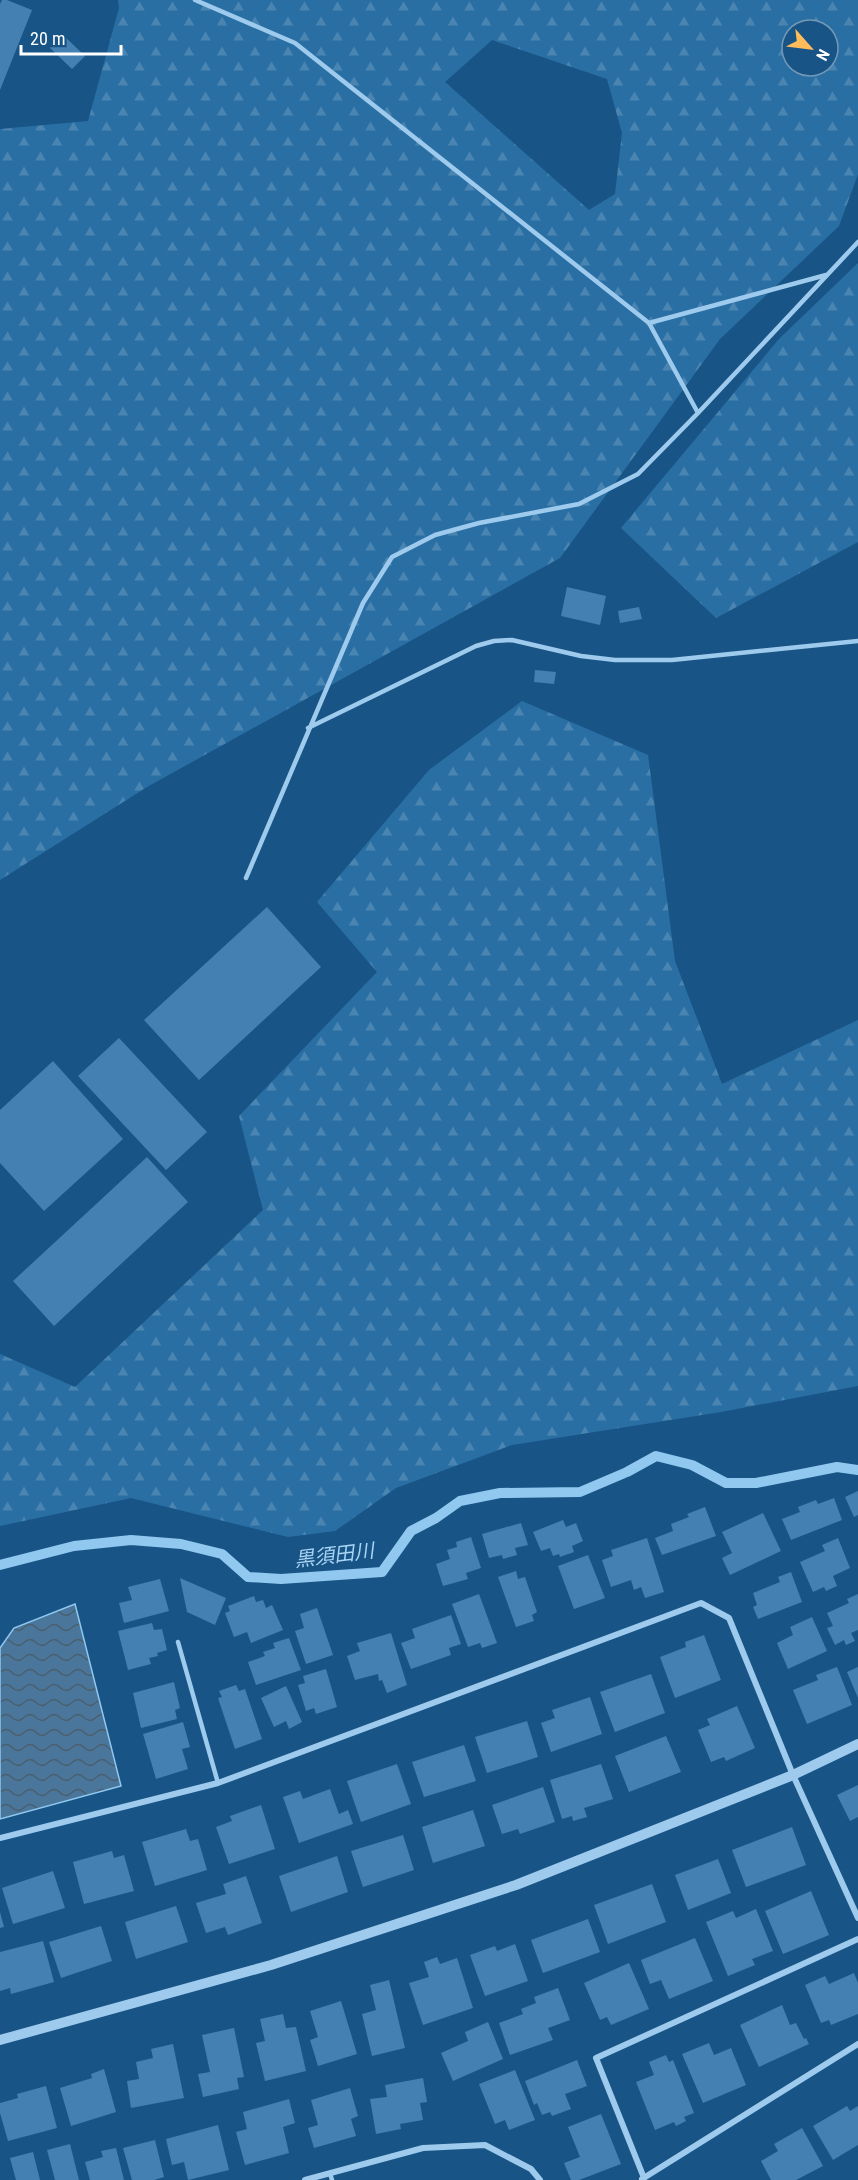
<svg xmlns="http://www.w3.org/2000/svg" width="858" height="2180" font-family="'Roboto Condensed','Noto Sans JP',sans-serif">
<defs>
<pattern id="forest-firs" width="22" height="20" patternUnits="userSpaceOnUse" patternTransform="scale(1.5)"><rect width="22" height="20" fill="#2a6fa4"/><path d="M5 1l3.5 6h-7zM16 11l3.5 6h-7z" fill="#4a85b2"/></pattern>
<pattern id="water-waves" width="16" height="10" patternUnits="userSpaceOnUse" patternTransform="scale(1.5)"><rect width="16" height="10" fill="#49769a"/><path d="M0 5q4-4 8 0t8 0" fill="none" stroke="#4b5f6f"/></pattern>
</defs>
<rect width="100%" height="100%" fill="#185586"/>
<path fill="url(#forest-firs)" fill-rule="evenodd" d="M118,0H858V174L839,226L720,339L560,558L147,787L0,880V129L88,121L119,8ZM792,30H828V66H792ZM492,40L607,79L622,133L615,194L589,210L445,82Z
M858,263V542L716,618L621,528L779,339Z
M522,701L648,755L675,961L722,1084L858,1020V1386L721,1412L512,1445L396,1488L335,1531L288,1537L131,1498L0,1526V1354L75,1387L263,1210L239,1116L377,972L317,902L429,770Z"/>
<path fill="url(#water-waves)" stroke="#90c8f0" stroke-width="1.5" d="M75,1604L121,1786L0,1819V1648L14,1628Z"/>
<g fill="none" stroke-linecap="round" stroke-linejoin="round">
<path stroke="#90c8f0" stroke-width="10" d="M0,1565L74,1546L131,1540L181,1544L222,1554L248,1577L281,1579L382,1572L411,1531L436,1518L460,1501L500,1493L580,1492L627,1472L656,1456L692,1465L726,1483H756L837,1467L858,1470"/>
</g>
<path fill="#4481b2" d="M2,0H7L32,10L0,90V4Z
M62,34L85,56L72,69L50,48Z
M567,587L606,596L600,625L561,616Z
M639,607L642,619L620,623L618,611Z
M535,670L556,672L554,684L534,682Z
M267,907L321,967L199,1080L144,1020Z
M119,1038L207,1132L166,1170L78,1076Z
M53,1061L123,1139L44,1211L0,1163V1110Z
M147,1157L188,1202L54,1326L13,1281Z
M858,1491V1515L854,1517L845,1497Z
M834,1498L842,1520L791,1540L782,1519L800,1512L798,1507L816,1500L818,1504Z
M705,1507L716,1536L662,1555L655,1538L673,1531L671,1524L689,1517L687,1514Z
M763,1513L781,1551L730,1575L722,1558L732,1553L722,1532Z
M563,1520L566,1527L576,1523L583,1541L572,1546L574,1552L560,1557L559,1554L553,1556L550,1548L541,1551L533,1532Z
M521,1523L528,1545L515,1548L517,1555L503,1559L502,1555L489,1558L482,1534Z
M471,1537L481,1568L466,1573L468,1579L443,1586L436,1564L450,1559L447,1550L457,1547L456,1542Z
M647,1538L664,1592L645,1598L641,1587L634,1590L631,1580L611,1587L602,1560L613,1556L611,1550Z
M838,1538L850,1568L833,1576L837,1586L826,1591L824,1587L813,1592L800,1562L825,1551L822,1545Z
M588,1555L605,1598L574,1609L558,1566Z
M516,1571L518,1579L525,1577L537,1612L532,1615L534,1621L516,1627L498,1577Z
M791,1572L802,1602L758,1619L753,1607L757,1605L753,1593L780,1582L778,1577Z
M180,1578L226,1598L215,1625L187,1612Z
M160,1579L169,1611L124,1623L119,1603L132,1600L128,1587Z
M479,1594L497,1643L482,1648L480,1643L468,1647L452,1604Z
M858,1594V1630L851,1633L855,1641L846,1645L844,1640L835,1645L827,1628L833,1626L827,1613L849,1603L847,1599Z
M254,1596L256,1602L263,1600L266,1608L272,1605L283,1630L251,1643L247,1632L234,1637L225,1613L230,1611L228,1606Z
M317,1608L333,1655L306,1664L295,1631L304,1628L300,1614Z
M451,1615L461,1644L449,1648L451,1655L411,1669L401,1643L415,1638L412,1629Z
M812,1617L827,1651L788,1669L777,1643L793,1635L790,1627Z
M152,1623L154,1630L162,1629L167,1650L157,1653L158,1656L149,1658L151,1664L128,1670L118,1631Z
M391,1633L407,1685L387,1693L382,1680L379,1681L378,1674L355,1680L347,1656L360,1651L357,1643Z
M704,1635L721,1680L675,1698L660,1657L686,1647L685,1642Z
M289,1638L301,1670L256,1685L248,1662L265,1656L263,1652L275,1648L273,1643Z
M837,1667L852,1705L807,1724L793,1690L818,1680L816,1675Z
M858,1667V1698L847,1672Z
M326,1669L337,1707L316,1714L314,1708L306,1711L298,1685L305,1683L303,1676Z
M651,1674L665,1713L615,1732L600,1692Z
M174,1682L180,1708L175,1710L177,1719L141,1728L133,1693Z
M236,1685L239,1691L245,1689L262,1739L235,1749L218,1698L222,1697L219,1691Z
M286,1686L302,1722L289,1729L286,1721L274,1727L261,1698Z
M590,1697L602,1734L551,1752L541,1723L555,1718L552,1710Z
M737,1706L755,1748L726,1761L724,1757L711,1762L698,1730L710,1725L707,1719Z
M527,1721L538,1757L487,1773L475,1737Z
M183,1722L190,1747L182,1749L188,1769L156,1779L143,1734Z
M666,1736L681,1772L629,1792L615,1756Z
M464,1745L476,1781L424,1797L412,1762Z
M397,1764L411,1804L361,1822L347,1781Z
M601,1764L613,1799L584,1808L587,1817L573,1821L572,1816L562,1819L550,1780Z
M858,1785V1817L850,1821L837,1795Z
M543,1787L555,1822L520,1834L518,1829L502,1834L492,1805Z
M330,1789L339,1814L348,1810L353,1824L299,1843L283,1797L300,1791L303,1799Z
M261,1805L275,1849L229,1864L216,1827L232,1821L230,1816Z
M473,1810L485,1846L433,1863L422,1827Z
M792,1827L806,1865L746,1887L732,1850Z
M186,1829L190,1841L198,1839L207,1870L155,1886L142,1842Z
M403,1835L414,1870L363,1887L351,1851Z
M112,1851L114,1858L124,1855L134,1891L84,1904L73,1862Z
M337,1856L348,1892L291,1912L279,1876Z
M718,1859L731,1893L688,1910L675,1875Z
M53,1871L65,1908L13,1924L2,1888Z
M246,1876L262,1923L228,1935L225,1927L206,1933L196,1903L226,1894L223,1884Z
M652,1884L666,1922L608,1944L594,1905Z
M811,1891L829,1935L783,1954L765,1911Z
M176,1906L188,1942L136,1959L125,1922Z
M756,1909L773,1951L752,1959L755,1965L728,1976L706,1922L733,1911L736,1918Z
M0,1912L4,1927L0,1928Z
M588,1919L600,1952L543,1973L531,1940Z
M101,1926L112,1961L61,1978L49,1942Z
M695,1938L713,1981L669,1999L661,1980L650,1984L641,1960Z
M43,1941L54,1982L11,1994L10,1988L0,1991V1952Z
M515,1944L528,1981L485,1996L470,1955L495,1946L497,1951Z
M437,1957L440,1964L457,1958L473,2008L423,2025L409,1983L429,1977L424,1962Z
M629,1963L649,2009L611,2025L607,2017L600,2020L584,1983Z
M854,1973L858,1983V2014L831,2025L829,2020L821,2023L805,1985L825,1976L829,1984Z
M389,1980L405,2048L372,2056L362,2014L376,2010L370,1985Z
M558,1988L570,2020L548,2028L553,2040L510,2055L499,2023L523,2014L521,2009L536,2003L534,1997Z
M341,2001L357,2054L318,2066L310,2040L318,2037L310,2011Z
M782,2005L790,2025L796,2023L804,2039L806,2038L809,2044L759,2067L740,2025Z
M283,2014L286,2028L296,2027L306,2071L265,2081L256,2043L265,2041L260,2019Z
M488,2022L503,2059L453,2081L441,2053L468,2041L465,2032Z
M234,2028L244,2077L237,2078L239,2089L203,2097L198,2074L210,2072L202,2035Z
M709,2043L714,2055L731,2048L746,2085L703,2103L682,2054Z
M173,2044L184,2098L131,2108L127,2081L139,2079L136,2062L153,2058L151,2049Z
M666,2055L669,2062L673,2060L694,2113L684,2117L686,2121L676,2126L674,2122L655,2130L636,2082L654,2075L649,2062Z
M577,2060L587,2086L565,2094L571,2109L552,2116L550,2112L542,2115L537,2103L534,2105L525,2081Z
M104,2069L116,2112L71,2126L60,2088L92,2078L91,2074Z
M515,2070L535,2120L509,2130L505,2120L495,2124L479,2084Z
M423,2078L427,2102L420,2103L423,2120L400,2124L401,2129L376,2134L370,2099L387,2097L385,2085Z
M46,2086L57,2128L8,2141L0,2113V2103L18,2098L17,2094Z
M350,2088L358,2116L351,2119L356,2136L314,2148L308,2128L318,2125L311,2100Z
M289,2099L295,2123L283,2127L289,2153L245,2165L236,2132L247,2129L243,2112Z
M847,2106L850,2111L858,2106V2145L833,2160L813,2126Z
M601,2114L621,2164L579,2180H571L564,2163L580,2157L568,2127Z
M218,2125L229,2170L188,2180L184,2162L172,2165L166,2139Z
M802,2128L823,2166L796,2180H771L761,2161L778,2151L774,2144Z
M155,2140L164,2177L154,2180H132L123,2148Z
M70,2144L79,2180H55L47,2150Z
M116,2148L124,2180H90L85,2162L103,2157L101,2151Z
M33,2152L40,2180H16L10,2158Z"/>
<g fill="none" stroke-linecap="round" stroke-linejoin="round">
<path stroke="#9ecbed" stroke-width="4.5" d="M195,0L295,43L649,323L698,413L638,474L579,504L479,523L435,535L392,557L363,603L246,878
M649,323L826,275
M698,413L858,242
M308,728L476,646L494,641L512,640L581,656L615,660H672L858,641
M178,1642L218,1783
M330,2173L332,2180"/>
<path stroke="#9ecbed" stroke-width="6" d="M0,1838L218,1783L701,1603L729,1618L793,1775L858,1918
M644,2178L596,2058L858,1939
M642,2179L858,2044
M305,2180L423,2148L485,2145L531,2169L540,2180"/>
<path stroke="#9ecbed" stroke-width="10" d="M0,2040L271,1965L516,1885L793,1775L858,1744"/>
</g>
<g text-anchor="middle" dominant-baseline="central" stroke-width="4.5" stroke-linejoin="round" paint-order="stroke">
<g font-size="20" font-style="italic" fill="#a9d4f4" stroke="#185586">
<text transform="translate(334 1555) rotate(-7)">黒須田川</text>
</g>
</g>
<g transform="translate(810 48) rotate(118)"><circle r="28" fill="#185586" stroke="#7499b6" stroke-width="1.5"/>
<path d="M0-4.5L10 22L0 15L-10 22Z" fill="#ffbc5a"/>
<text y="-9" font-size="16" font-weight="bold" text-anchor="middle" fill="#ffffff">N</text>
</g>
<path d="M21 45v9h100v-9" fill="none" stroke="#ffffff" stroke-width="3"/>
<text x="30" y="45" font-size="18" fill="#ffffff" stroke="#185586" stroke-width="4.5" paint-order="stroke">20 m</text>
</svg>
